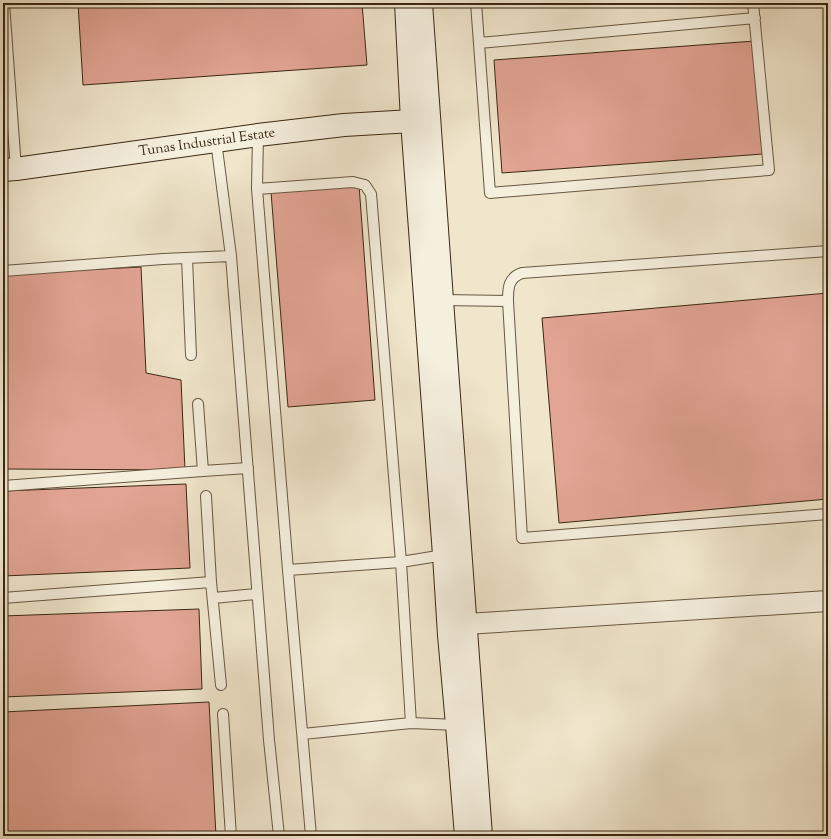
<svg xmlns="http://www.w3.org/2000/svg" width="831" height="839" font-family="'Sorts Mill Goudy',serif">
<rect width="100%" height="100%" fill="#f0e6cc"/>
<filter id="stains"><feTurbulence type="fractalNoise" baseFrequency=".005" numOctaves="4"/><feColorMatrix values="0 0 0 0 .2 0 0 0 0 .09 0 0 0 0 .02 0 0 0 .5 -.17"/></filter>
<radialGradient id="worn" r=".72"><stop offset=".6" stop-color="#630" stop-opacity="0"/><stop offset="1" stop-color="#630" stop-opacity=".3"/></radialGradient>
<path fill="#e2a494" stroke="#3a2712" d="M78,3H362L367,65L83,85Z
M755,41L763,154L502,173L494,60Z
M359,185L375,400L288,407L271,192Z
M141,267L146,373L181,380L185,470L3,469V274Z
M828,293V499L559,523L542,318Z
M186,484L190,568L3,576V491Z
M199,609L202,689L3,697V616Z
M209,702L216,836H3V712Z"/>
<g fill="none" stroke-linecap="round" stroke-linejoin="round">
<g stroke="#685740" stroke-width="12">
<path id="lane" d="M4,3L16,169
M476,3L490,193L769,170L753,3
M479,43L755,18
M258,135L257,189L288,570L311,836
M216,141L231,256L256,574L269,740L279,836
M257,189L353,182L365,185L371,194L401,562L411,723
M828,251L522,273C508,278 508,288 508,301L522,538L828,514
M187,258L191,355
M3,271L163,259L231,256
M442,300L508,301
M198,404L203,471
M3,486L203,471L248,468
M288,570L401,562L444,555
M211,582L221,685
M3,598L211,582L206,496
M213,598L257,594
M223,714L231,836
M303,734L411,723L457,725"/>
</g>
<g stroke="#685740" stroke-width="22">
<path id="street" d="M466,624L828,601"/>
</g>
<g stroke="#3a2712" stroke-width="24">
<path id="secondary" d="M406,3L412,121L444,555L449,635L457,725L466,836
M421,3L442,300L481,836
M3,170L16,169L258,135L344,125L412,121"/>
</g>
<use href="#lane" stroke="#f5efde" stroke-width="10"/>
<use href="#street" stroke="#f5efde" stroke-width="20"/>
<use href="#secondary" stroke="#f5efde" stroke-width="22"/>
</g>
<g text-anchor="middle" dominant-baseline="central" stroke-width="4" stroke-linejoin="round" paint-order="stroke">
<g font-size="14" fill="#3a2712" stroke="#f5efde">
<text transform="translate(207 143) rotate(-8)">Tunas Industrial Estate</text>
</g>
</g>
<rect width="831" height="839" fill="none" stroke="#f0e6cc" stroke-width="16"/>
<rect x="4" y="4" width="823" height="831" fill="none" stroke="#3a2712" stroke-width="2"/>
<rect x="8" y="8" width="815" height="823" fill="none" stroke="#3a2712"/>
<rect width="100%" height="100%" filter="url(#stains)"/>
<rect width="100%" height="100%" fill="url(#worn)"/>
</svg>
